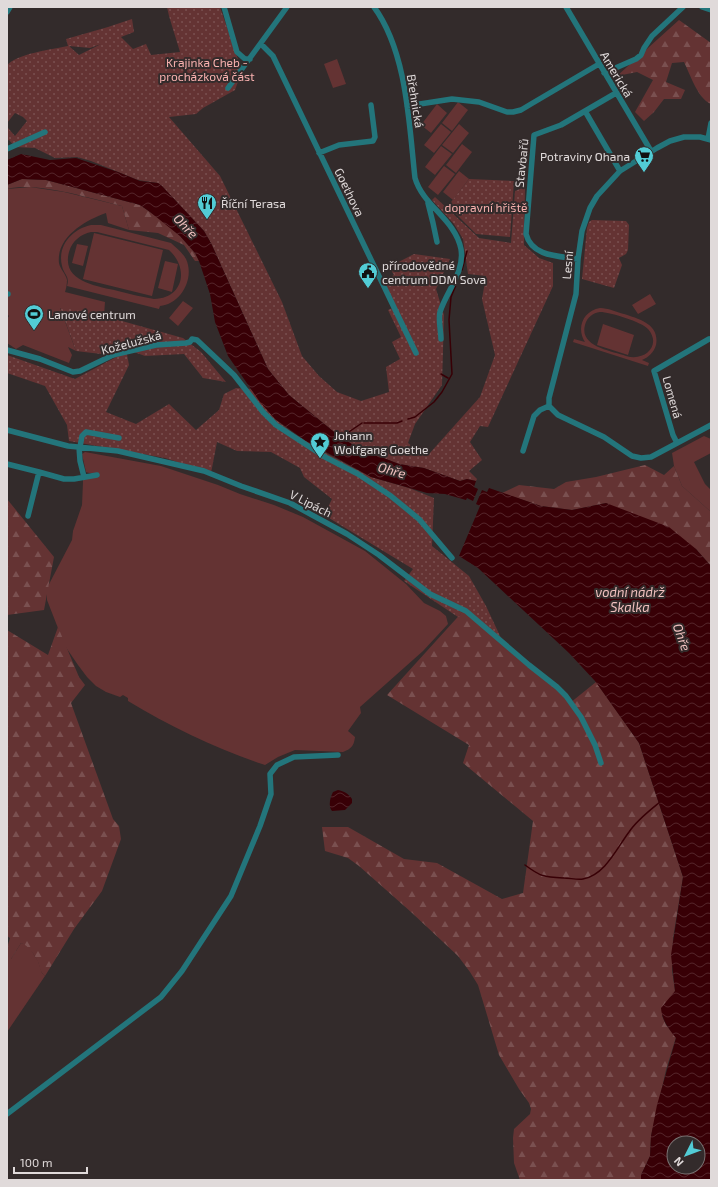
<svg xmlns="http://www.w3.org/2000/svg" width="718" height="1187" font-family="'Exo 2',sans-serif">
<defs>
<pattern id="forest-firs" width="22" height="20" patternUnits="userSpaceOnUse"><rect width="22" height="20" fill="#643333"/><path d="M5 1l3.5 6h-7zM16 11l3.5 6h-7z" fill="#7a5050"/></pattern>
<pattern id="park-dots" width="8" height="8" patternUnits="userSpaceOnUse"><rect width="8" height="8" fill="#643333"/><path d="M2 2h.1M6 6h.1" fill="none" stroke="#7a5050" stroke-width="1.8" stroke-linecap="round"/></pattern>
<pattern id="water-waves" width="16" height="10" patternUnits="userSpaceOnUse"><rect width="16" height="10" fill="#380006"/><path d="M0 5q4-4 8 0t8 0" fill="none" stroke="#54252a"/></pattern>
</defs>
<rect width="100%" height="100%" fill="#332b2b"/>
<path fill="#643333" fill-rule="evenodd" d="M337,59L346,84L333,88L324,64Z
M458,102L468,110L452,131L442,123Z
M437,104L447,113L431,133L421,125Z
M441,124L451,132L434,153L424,145Z
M459,124L469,133L453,153L442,145Z
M462,144L472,152L456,173L446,165Z
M441,146L452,154L435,175L425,167Z
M444,166L455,174L438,195L428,187Z
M459,171L469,179L453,200L443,192Z
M30,187L64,192L122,206L129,230L108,223L106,213C86,220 56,237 59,263C60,269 66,274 67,280C67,284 66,289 65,292L105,302L104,316L60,308L76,351L68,347L72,355L69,363L23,345L16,349L7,343V319L9,316L7,314V189Z
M91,225H101L171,243C176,248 182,252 186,259C195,278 181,304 160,306L159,309L67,286C70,276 64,275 62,266C57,246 72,229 91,225ZM91,232H97L169,250C189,268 184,298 154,299C142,297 130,294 118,291C97,286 61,282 69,252C72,241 81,234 91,232Z
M94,233L163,250L152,296L83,279Z
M77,244L88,246L83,266L72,263Z
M165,261L178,264L172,292L158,288Z
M650,294L656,304L638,314L632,305Z
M183,301L193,308L178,326L169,318Z
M600,308C608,308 616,312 624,314C639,319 660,324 656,345C654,352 649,357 642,360L649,363L648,366L573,342L574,339L585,342C576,328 583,311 600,308ZM600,312C610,312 642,322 648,329C662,345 645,362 626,356C612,351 579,347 585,325C587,317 593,313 600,312Z
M603,324L634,335L628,355L597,345Z
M704,436L711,439V453L694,462L705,484L711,490V512L682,486L674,466L672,453Z
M85,452L161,466L218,485L240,494L274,505L303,517L365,551L406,584L424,603L440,611L446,616L448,624L423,651L360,707L361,713L348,731L355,737C354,746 351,749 343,752L295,750L278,757L265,765C219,750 171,727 128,701V698L123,695L120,697L106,692L96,686L87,677L78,665L65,646L47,600V588L72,540L73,531L82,505L83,482V480L97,473H89L86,472L82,454Z
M21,943L28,945L38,961L42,973L45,976L7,1032V959H11Z"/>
<path fill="url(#forest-firs)" d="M679,20L711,43V104C698,99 690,74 684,62L672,63L666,82L685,90L681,99H664L654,112L644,121L635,112L653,80L637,72L617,76Z
M22,179L46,180L140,205L160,219L180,236L195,253L199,261H195L184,245L158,233L129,230L122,206C92,199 37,181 7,189V185Z
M645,465L664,475L674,466L682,486L711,512V566L696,549L606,503L572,510L541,506L502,493L519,485L554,489L566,482L596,477Z
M7,499L54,557L44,610L7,615Z
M465,609L557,689L570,703L596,682L639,743L683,877L673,938L672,971L675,991L662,1016L666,1025L676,1037L666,1070L651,1136L650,1156L641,1175V1180H520L514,1163L513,1138L514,1129L530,1114L531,1109L529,1103L519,1089L499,1055L478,985L470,972L458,956L411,912L359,866L348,858L325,851L322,827H348L404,859L437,863L502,899L523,893L533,821L463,763L469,745L387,695Z
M58,627L79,677L85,685L71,703L113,819L119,826L121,839L102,891L74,929L45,976C40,972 40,967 38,962C34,954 29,946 21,943L11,959H7V948L10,938L7,936V630L48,655Z"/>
<path fill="url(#park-dots)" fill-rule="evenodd" d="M167,7H220L242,71L235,90L203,108L196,114L169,117L220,176L282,302L302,356L319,376L337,392L361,401L389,392L386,367L400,359L392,342L401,337L388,310L395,307L383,281L394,275L389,267L414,254L450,259L436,289L444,315L442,385L415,424L408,443L417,450L429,454L480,397L495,355L482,299L486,276L468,274L463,239L454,224L432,200L435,197L479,238L511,243L515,191L525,187L524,245L539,258L553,263V286L488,427L480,426L470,442L482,460L469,471L477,479L476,481L467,479L460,481L424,468L399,464L358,448L339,436L289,395L268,369L211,243L204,231L162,186L158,183L138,180L91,161L77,157L55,158L35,148L15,147L9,140L7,141V124L8,128L15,136L27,121L23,117L15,113L7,123V66C14,54 54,49 68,46L66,39L108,27L132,19L134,32L121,37L133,49L146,44L151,55L180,52L169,16ZM101,44L79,55L69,46L90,48Z
M469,179L514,181L510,237L476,234L448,206Z
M592,220L626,221L629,225L628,250L626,254L619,258L622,265L614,288L582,279L587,228L589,222Z
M60,307L104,316L183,338L201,352L226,382L203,378L184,354L145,356L126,349L129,365L106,412L136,424L169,404L196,430L219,410L224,394L236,388L251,389L275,419L293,433L320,450L371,477L409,488L434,498L432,546L469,576L486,606L501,638L465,609L458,617L404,581L413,569L324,515L332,499L304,477L300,468L271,452L237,451L217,442L211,473L165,458L69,441L67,425L45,386L7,373V355L75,379L118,356L76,351Z"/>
<path fill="url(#water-waves)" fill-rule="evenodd" d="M21,154L50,160L76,158L118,172L140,181L158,183L162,186L204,231L211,243L268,369L289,395L339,436L358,448L399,464L424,468L460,481L467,479L476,481L474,487L478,489L473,501L467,498L466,500L445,494L427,493L371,477L306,441L275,419L260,402L228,356L215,322L210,294L199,261L195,253L180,236L150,212L140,205L46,180L22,179L7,185V160Z
M489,488L541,506L572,510L606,503L669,527L696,549L711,566V1180H641V1175L650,1156L651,1136L657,1105L676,1038C668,1028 662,1020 661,1008L675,991L671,955L683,877L639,743L595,681L569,653L478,568L459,556L480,506L476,504L482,490L487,492ZM674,1143H698V1167H674Z
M338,790C344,791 349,794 352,799V803L345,810L332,811C328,806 330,798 333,792Z"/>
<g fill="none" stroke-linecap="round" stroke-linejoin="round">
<path stroke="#380006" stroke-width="1.5" d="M462,270L467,251
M441,374L448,378
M408,419L415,417L434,402L442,392L452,374L449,320L451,297L456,285
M364,423H397L402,421
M340,438L362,423
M525,865C541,877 544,877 564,878C570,878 577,880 583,879C605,875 617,848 629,832C637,820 649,811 660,802"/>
<path stroke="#23757b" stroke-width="5.5" d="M224,7L237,52L245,59H250
M374,7C407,52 409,124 415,178C423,206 455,219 461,249C465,272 446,292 440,312C438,320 441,331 441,339
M566,7L651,151
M702,7L711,10
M7,12L10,7
M261,44L273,56L416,353
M604,73L636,59L641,55L644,48L652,36L683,7
M228,88L287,7
M407,106L452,99L479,102L507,112H513L521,110L531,104L599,64
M585,111L620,171
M708,139L711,123
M711,140L700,137H684L670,141L657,148L620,171L597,196L590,208L582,231L578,259L576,294L549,398V406L558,415L604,437L632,456L641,458L651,457L711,425
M7,149L45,132
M319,153L339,145L373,141L375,137L371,105
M428,203L433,223L437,242
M578,259C559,256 532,257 526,234L534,135L561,125L616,93
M7,294H8
M7,350L40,359L73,372L80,371L111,356L117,354L156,345L186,343L190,342L192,339L197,340L234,375L263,412L276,425L325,457L358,474L391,496L419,519L452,558
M7,430L68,446L118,451L204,471L241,486L290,503L347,534L379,555L430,594L466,611L529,665L557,687L566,696L581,717L595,745L601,763
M677,443L673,435L654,371L709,339
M79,447L80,461L84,477
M80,447L82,436L86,432L119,438
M523,451L534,416L540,410L549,406
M7,464L39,472L28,516
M39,472L64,479H74L97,475
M7,1114L161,997L182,971L231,896L260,826L271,794L270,774L277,765L294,757L338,755"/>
</g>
<defs>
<g id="supermarket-pin" transform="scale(1)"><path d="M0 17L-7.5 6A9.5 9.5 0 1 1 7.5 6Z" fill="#52ccd5" stroke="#332b2b"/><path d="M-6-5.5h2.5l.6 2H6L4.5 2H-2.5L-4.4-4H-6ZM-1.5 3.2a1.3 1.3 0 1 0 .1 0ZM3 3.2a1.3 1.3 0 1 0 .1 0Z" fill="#111"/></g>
<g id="restaurant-pin" transform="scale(1)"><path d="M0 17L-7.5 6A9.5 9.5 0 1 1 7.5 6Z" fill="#52ccd5" stroke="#332b2b"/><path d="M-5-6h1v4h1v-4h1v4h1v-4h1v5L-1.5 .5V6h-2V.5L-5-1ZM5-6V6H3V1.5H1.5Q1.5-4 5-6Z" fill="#111"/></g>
<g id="civic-pin" transform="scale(1)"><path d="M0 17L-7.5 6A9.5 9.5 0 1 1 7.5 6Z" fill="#52ccd5" stroke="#332b2b"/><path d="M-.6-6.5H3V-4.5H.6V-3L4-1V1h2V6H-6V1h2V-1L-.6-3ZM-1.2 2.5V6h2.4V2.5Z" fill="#111"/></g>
<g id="stadium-pin" transform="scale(1)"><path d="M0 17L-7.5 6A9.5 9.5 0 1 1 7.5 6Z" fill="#52ccd5" stroke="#332b2b"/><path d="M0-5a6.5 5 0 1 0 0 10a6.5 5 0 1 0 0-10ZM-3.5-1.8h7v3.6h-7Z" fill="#111"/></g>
<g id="sight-pin" transform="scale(1)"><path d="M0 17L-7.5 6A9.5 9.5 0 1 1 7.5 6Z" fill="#52ccd5" stroke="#332b2b"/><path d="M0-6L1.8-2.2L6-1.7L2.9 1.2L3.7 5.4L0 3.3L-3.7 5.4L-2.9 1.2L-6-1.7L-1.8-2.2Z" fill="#111"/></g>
</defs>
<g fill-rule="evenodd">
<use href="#supermarket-pin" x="644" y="156"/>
<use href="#restaurant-pin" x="207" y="203"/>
<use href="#civic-pin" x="368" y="272"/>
<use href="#stadium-pin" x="34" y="314"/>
<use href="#sight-pin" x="320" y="442"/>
</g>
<g text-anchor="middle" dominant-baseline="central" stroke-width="4" stroke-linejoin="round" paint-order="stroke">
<g font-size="12" fill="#f9b1af" stroke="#332b2b">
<text x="207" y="62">Krajinka Cheb -<tspan x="207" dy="14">procházková část</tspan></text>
<text x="486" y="207">dopravní hřiště</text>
</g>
<g font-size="12" fill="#e0dada" stroke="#332b2b">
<text transform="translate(617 74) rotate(59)">Americká</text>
<text transform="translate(416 101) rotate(81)">Břehnická</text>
<text transform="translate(521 163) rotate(-84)">Stavbařů</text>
<text transform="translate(350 192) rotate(64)">Goethova</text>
<text transform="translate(567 265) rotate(-85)">Lesní</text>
<text transform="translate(131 342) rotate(-15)">Koželužská</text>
<text transform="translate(673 397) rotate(74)">Lomená</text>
<text transform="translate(311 503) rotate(27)">V Lipách</text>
</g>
<g font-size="12" fill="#e0dada" stroke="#332b2b" text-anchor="start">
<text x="630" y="156" text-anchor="end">Potraviny Ohana</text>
<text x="221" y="203">Říční Terasa</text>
<text x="382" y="265">přírodovědné<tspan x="382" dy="14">centrum DDM Sova</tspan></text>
<text x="48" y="314">Lanové centrum</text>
<text x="334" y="435">Johann<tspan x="334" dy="14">Wolfgang Goethe</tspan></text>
</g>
<g font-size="13" font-style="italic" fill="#f0c0be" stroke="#332b2b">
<text transform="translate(186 226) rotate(46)">Ohře</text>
<text transform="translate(392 470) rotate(16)">Ohře</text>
<text x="630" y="592">vodní nádrž<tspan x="630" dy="15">Skalka</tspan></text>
<text transform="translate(682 637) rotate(70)">Ohře</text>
</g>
</g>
<rect width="718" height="1187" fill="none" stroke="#e0dada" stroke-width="16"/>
<g transform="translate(686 1155) rotate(228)"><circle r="19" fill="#332b2b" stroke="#787171"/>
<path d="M0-3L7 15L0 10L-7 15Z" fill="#52ccd5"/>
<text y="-6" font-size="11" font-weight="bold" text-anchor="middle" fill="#e0dada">N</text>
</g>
<path d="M14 1167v6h73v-6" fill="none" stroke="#e0dada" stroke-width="2"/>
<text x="20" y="1167" font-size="12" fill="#e0dada" stroke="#332b2b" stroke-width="3" paint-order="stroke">100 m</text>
</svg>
